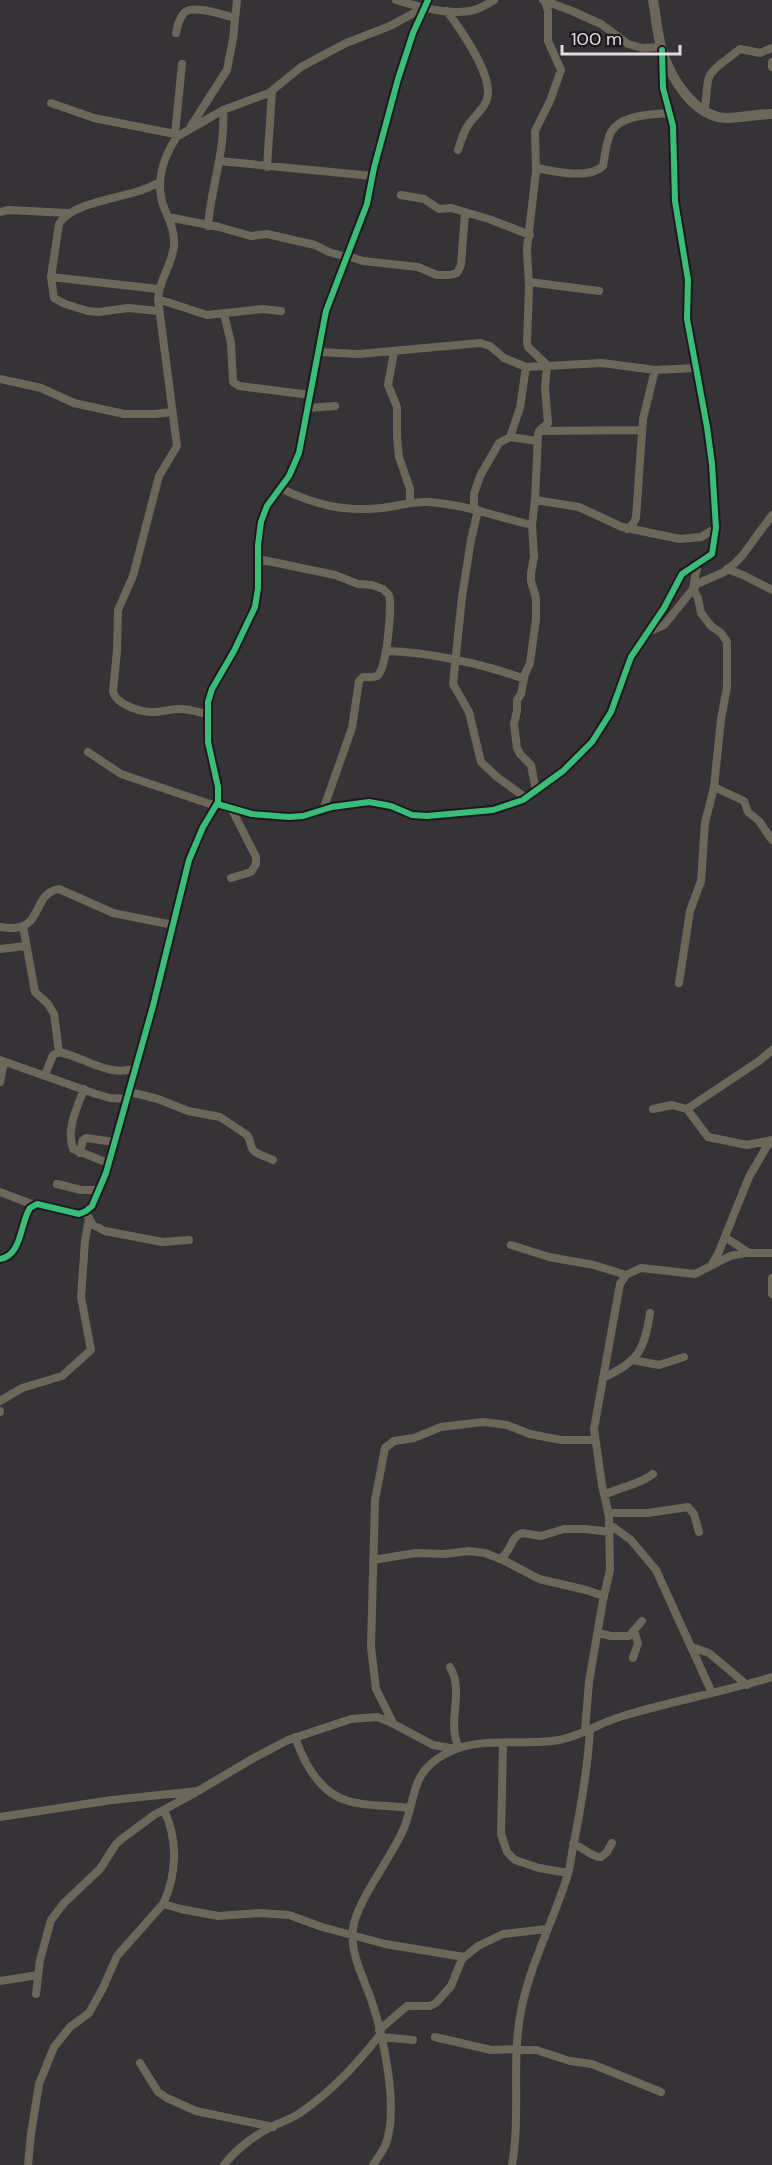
<svg xmlns="http://www.w3.org/2000/svg" width="772" height="2165" font-family="'DM Sans',sans-serif">
<rect width="100%" height="100%" fill="#363337"/>
<g fill="none" stroke-linecap="round" stroke-linejoin="round">
<path stroke="#6d675a" stroke-width="8" d="M396,0C418,7 455,17 477,9C483,7 489,3 494,0
M543,0L572,11L601,24L628,44L642,48L661,47
M545,1L548,11V41L561,70L550,101L535,131L536,171L527,249L529,287L527,342L528,347L548,366
M447,11C460,29 497,79 486,102C482,110 474,117 469,124C463,132 461,141 458,150
M176,33C177,27 179,20 183,14C191,3 223,15 235,18
M772,62V67
M51,103L94,118L180,135L223,110L269,93L301,67L346,43L390,26L423,8
M704,110C708,99 705,85 710,75C715,66 732,56 740,49L760,53L772,48
M191,126L227,70L233,39L237,0
M175,134L182,64
M178,135C163,157 154,184 165,210C170,222 175,232 174,246C172,265 159,280 158,299L177,446L159,476L133,576L118,610L117,651L113,691C115,704 140,712 152,712C161,713 170,708 180,709C189,709 198,712 207,714
M219,161L373,176
M267,167L272,91
M536,168C554,171 588,180 603,166C605,155 606,142 611,132C621,114 652,115 669,113
M401,195L424,199L439,209L451,208L489,219L530,235
M0,212L8,210L68,213
M168,217L219,227L251,236L267,234L315,245L329,252L347,257
M208,226C211,187 226,149 223,110
M347,256L363,261L418,267L437,275H450L457,273L461,265L465,212
M51,277L158,289
M529,282L599,291
M158,299L207,315L262,309L281,311
M159,311L128,308L99,312L88,311L65,304L54,298L51,277L59,224C71,203 120,198 142,190C148,188 154,185 160,182
M224,314L231,343L233,382L239,386L311,395
M318,352L359,354L480,343L490,346L504,358L526,367L602,363L655,370L695,368
M394,352L388,385L397,407V437L399,457L410,489V503
M0,379L41,388L74,403L124,414H155L172,412
M308,408L335,406
M540,431L642,430
M510,437L520,408L526,367
M280,488C315,505 344,512 382,508C398,506 413,501 428,502C464,504 497,517 532,525
M535,500L579,507L622,527L680,539L701,537L716,528
M474,509V494L480,476L499,443L510,437L537,441
M478,510L471,540L462,597L453,684L469,712L481,762L497,777L526,798
M627,529L633,524L636,518L643,419L655,370
M258,559L335,575L358,584L372,585L383,589L389,595C392,607 387,670 377,676C373,678 367,677 363,677L359,681L352,728L323,810
M727,569L743,575L772,590
M648,632L664,625L669,619L697,584L724,572L733,565L742,556L772,515
M386,651C427,652 485,664 524,679
M88,752L121,774L216,806
M714,787L744,801L748,812L759,821L772,840
M536,791L531,765L520,754L517,748L514,724L517,711V700L521,694L525,674L530,663L536,619V598L531,581V573L534,557L532,525L535,500L538,435L539,431L548,423L545,388L547,366
M217,804L252,814L289,817L303,816L332,807L369,802L391,806L412,815L427,816L493,810L523,800L563,771L592,742L611,712L631,657L664,608L682,574L712,554L716,528L712,464L707,427L687,319L688,280L675,201L673,126L663,88L662,56
M231,878L251,872L256,864V857L231,808
M23,926L35,992L48,1004L54,1014L59,1052
M0,927C47,935 29,894 59,889L113,913L173,925
M0,949L25,946
M679,983L690,911L701,881L705,823L714,787L721,719L727,687V642L721,633L711,626L701,613L698,598L693,588L698,563
M0,1060L96,1094L110,1098L128,1099
M45,1075L53,1055L59,1052C85,1057 108,1078 136,1068
M0,1082L4,1062
M84,1089C77,1108 66,1129 73,1149L108,1163
M130,1092L158,1099L188,1111L220,1117L247,1135C251,1140 250,1146 253,1150C257,1155 268,1157 273,1160
M653,1109L672,1105L687,1109L708,1137L747,1145L772,1140
M687,1109L759,1061L772,1050
M80,1153L83,1140L86,1138L114,1142
M57,1184L81,1190H99
M0,1192L34,1205
M87,1215L93,1225L105,1231L162,1242L189,1240
M725,1237L749,1253
M511,1245L549,1257L594,1265L626,1275
M0,1259C22,1256 20,1223 30,1208L37,1204L79,1214L86,1211L92,1206L106,1173L153,1006L189,860L203,827L218,802V787L208,742V702L212,689L234,651L255,607L258,588V545L261,522L267,506L289,476L299,453L326,311L367,204L374,168L398,79L413,33L428,0
M712,1264L718,1254L749,1177L767,1146L772,1142
M772,1278V1294
M633,1360L659,1365L684,1357
M603,1378C638,1361 644,1352 650,1313
M0,1401L22,1388L62,1376L91,1350L81,1297L85,1241L89,1218
M0,1411V1412
M604,1495C620,1487 639,1485 653,1474
M608,1513H648L688,1507L694,1514L699,1532
M609,1524L631,1540L656,1570L712,1693
M500,1559C513,1550 509,1538 522,1533L541,1536L564,1529H586L610,1532
M373,1560L416,1553L444,1554L469,1551L485,1553L503,1560L539,1579L586,1590L604,1596
M598,1633L611,1636H629L642,1621
M692,1647L709,1653L747,1685
M633,1658L638,1643L634,1631
M450,1667C465,1693 446,1721 459,1748
M393,1723L376,1689L371,1647L375,1500L385,1448L394,1441L414,1438L441,1427L483,1422L507,1425L530,1434L561,1440H595
M585,1731L589,1682L603,1600L610,1570L609,1516L602,1485L594,1429L620,1284L626,1275L641,1268L695,1274L730,1256L745,1253H772
M295,1737C304,1763 320,1793 348,1801C367,1807 390,1805 409,1808
M503,1744L501,1834L507,1852L515,1860L539,1868L568,1873
M0,1817L112,1800L198,1791L252,1759L288,1740L351,1719L377,1717L390,1722L433,1745L456,1749
M573,1844C583,1847 591,1857 601,1857L607,1852L612,1843
M163,1904L181,1909L218,1916L259,1913L289,1915L322,1927L385,1944L464,1957
M0,1981L38,1975
M36,1994L40,1960L51,1920L64,1903L100,1869L116,1844L123,1838L154,1815L195,1793
M379,2030L407,2006H430L436,2003L451,1986L462,1959L478,1946L503,1934L547,1929
M381,2037L413,2040
M435,2037L491,2050L516,2049
M516,2050H536L570,2061L592,2064L661,2092
M140,2063L158,2092L167,2098L196,2111L273,2127
M28,2165L31,2134L39,2084L54,2047L70,2027L89,2013L103,1988L117,1956L163,1904C177,1875 178,1839 164,1810
M224,2165C236,2149 254,2136 271,2127C281,2122 291,2119 300,2113C333,2090 355,2066 380,2035
M373,2165C377,2159 382,2152 385,2146C400,2111 383,2034 371,1999C363,1977 350,1953 353,1929C356,1902 392,1857 404,1828C417,1795 410,1772 447,1753C478,1736 525,1746 559,1740C581,1736 601,1722 623,1716C672,1701 723,1692 772,1677
M512,2165C521,2114 511,2062 521,2011C530,1964 553,1922 567,1877C571,1865 572,1850 575,1837C582,1801 588,1765 590,1729"/>
<path stroke="#6d675a" stroke-width="10" d="M653,0C656,16 657,34 662,50C670,77 694,117 726,118C741,118 757,114 772,114"/>
<g stroke="#1d1a1d" stroke-width="10">
<path id="cycleway" d="M217,804L252,814L289,817L303,816L332,807L369,802L391,806L412,815L427,816L493,810L523,800L563,771L592,742L611,712L631,657L664,608L682,574L712,554L716,528L712,464L707,427L687,319L688,280L675,201L673,126L663,88L662,50
M0,1259C22,1256 20,1223 30,1208L37,1204L79,1214L86,1211L92,1206L106,1173L153,1006L189,860L203,827L218,802V787L208,742V702L212,689L234,651L255,607L258,588V545L261,522L267,506L289,476L299,453L326,311L367,204L374,168L398,79L413,33L428,0"/>
</g>
<use href="#cycleway" stroke="#3abd76" stroke-width="6"/>
</g>
<path d="M562 45v9h118v-9" fill="none" stroke="#e0dce0" stroke-width="3"/>
<text x="571" y="45" font-size="18" fill="#e0dce0" stroke="#1d1a1d" stroke-width="4.5" paint-order="stroke">100 m</text>
</svg>
